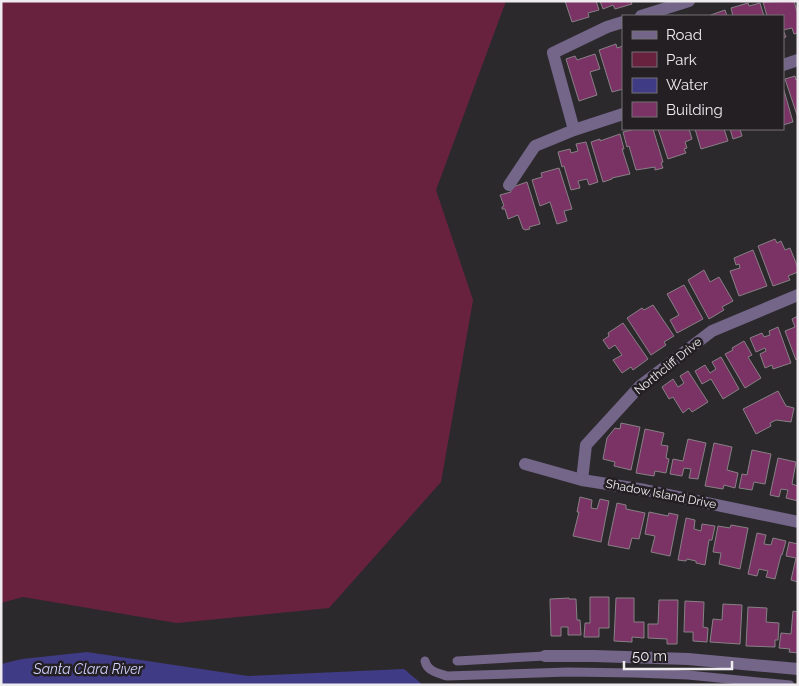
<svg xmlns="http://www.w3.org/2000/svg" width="799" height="686" font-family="Raleway,sans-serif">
<rect width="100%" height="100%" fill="#2c292d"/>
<path fill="#69223e" d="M1,1H506L436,190L473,300L441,482L329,608L177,623L23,597L1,603Z"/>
<path fill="#403b85" d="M87,652L248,676L404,669L423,685H1V664L22,659Z"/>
<path fill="#7b3265" stroke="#878185" d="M565,1H596L599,10L588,13L589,17L572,22Z
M600,1H631L632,4L615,9L613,5L603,9Z
M794,1L798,15V33L794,34L792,28L783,30L786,37L783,38V16H767L763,2Z
M748,3L749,6L760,3L764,16H733L731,8Z
M725,10L727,16H708Z
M616,44L617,48L623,46V89L612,92L599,50Z
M595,54L600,69L590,72L597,95L579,101L566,59L575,56L577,60Z
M795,76L796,80L798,79V118L785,79Z
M783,87L793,122L783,125Z
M635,129H653L663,162L661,163L663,168L655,170V167L636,170L629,146L627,147L623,132Z
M658,129H689L692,139L685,142L687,148L684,149L686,153L668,159Z
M695,129H724L728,141L701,149Z
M730,129H742H740L742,136L733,139Z
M620,134L624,149H622L630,174L612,178V179L603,182L591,142L600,139V141Z
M586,142L598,182L589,185L587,179L578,181L580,188L571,190L564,166L562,167L558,152L570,149L571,153L578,151L576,144Z
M559,168L572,209L564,211L567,221L557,224L550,202L540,206L532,180L542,177L541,173Z
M527,182L540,224L529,227L530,229L525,230L524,229H523L518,215L508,219L505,209H502V207L504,206L500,195L511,192L510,188Z
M775,239L777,243L781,241L785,250L790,248L798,268V272L788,276L790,280L773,286L758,246Z
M753,250L767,286L739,296L730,271L740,268L739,264L736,265L734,258Z
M704,270L710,282L719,277L733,301L722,307L724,310L709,319L688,280Z
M684,285L703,319L677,333L670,320L679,315L667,294Z
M653,305L674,336L664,342L666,345L651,355L627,318L642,308L644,310Z
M798,316V359L796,360L785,331L795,327L792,319Z
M623,323L648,359L633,370L631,367L622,373L613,360L622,355L615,345L609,349L603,340L609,336L608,333Z
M778,327L791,363L773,369L772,365L765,368L760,354L766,351L765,348L756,352L750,338L762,333L764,337L770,335L769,331Z
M744,341L752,355L748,357L761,378L745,388L725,354L733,350L732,348Z
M721,357L739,389L723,399L711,379L702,384L695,371L705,365L710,373L716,369L712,362Z
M688,371L708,402L692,412L689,408L683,413L673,397L669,399L662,387L673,379L678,387L684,383L680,376Z
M778,391L786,406L794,408L791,422L776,420L770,423L771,426L756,434L743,409Z
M621,423L640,427L631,470L614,466L615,462L603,459L607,438L615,428L620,429Z
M645,429L664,433L661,445L668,446L666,458L669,459L666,473L655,471L654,476L636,473Z
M688,439L706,443L698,479L689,478L691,469L684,468L682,476L670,474L673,459L683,461Z
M714,443L732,447L727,470L738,473L735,488L724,485L723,489L705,486Z
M752,450L771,454L765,484L754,482L752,490L739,488L742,474L747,475Z
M778,458L796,462L792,484L798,486V501L786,498L788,490L781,489L779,497L770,495Z
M580,497L592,500L591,508L597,509L600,499L609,501L601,542L573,536L579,512H577Z
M617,503L626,505V509L645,513L639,539L632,538L629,549L608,545Z
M649,512L668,516L669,513L678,515L670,556L651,552L655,536L645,534Z
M686,518L695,520L694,529L701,531L702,524L715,526L712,540H709L705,565L696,563V561L687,559L686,561L678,560Z
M731,525L748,528L740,569L719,564L721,553L713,552L718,526L730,528Z
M757,533L766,535L764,544L771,545L773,538L786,541L782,555H781L775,579L766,577L768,571L759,569L757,576L748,574Z
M789,542L798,544V582L791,580L796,558L786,556Z
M590,597H609V628H599V637H584L585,623H590Z
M569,598V599H576L577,620H580L581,635H568V627H561V636H551L550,599Z
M616,598H634V622H644V638L632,637V642L614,641Z
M659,600H678L677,644H667V639L648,638V624H658Z
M685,601L704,602L703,627L708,628L707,642L693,641V632H684Z
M723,604L742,605L740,644L710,642L713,619L722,620Z
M748,607L767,608L766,622L779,623L778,640H775V647L746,646Z
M793,611L798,612V653L789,652L790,649L779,648L781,633L791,634Z"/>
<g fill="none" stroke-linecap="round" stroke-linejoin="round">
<path stroke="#736688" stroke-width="9" d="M425,661C427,671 438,673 447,676L568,672L635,673L688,675L790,685
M457,661L545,656"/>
<path stroke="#736688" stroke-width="12" d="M641,16L689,1
M783,65L798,60
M574,130L553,53L607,27L623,22
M509,185L535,146L574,130L623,114
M525,464L582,480L645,490L798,522
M582,480L586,445L640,386L712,331L798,295
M545,656H594L688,659L798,669"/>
</g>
<g text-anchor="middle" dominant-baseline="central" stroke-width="5" stroke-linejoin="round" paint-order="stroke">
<g font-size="12" fill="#eeecef" stroke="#231f23">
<text transform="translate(668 366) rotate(-39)">Northcliff Drive</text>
<text transform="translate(661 494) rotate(11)">Shadow Island Drive</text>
</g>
<g font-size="14" font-style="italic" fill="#d0d2fe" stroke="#231f23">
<text x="88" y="669">Santa Clara River</text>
</g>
</g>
<rect width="799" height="686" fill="none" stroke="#eeecef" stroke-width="5"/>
<rect x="622" y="15" width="162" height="115" fill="#231f23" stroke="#747175"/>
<rect x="632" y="31" width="25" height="8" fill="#736688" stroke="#747175"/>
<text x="666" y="40" font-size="15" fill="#eeecef">Road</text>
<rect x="632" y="52" width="25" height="15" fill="#69223e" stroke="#747175"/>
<text x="666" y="65" font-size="15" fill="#eeecef">Park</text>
<rect x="632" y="78" width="25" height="15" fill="#403b85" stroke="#747175"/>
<text x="666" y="90" font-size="15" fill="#eeecef">Water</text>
<rect x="632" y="102" width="25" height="15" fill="#7b3265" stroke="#747175"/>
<text x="666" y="115" font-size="15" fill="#eeecef">Building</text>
<path d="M624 661v8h108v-8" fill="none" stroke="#eeecef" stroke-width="2.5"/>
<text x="632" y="661" font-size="15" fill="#eeecef" stroke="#231f23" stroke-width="4" paint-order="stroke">50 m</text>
</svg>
